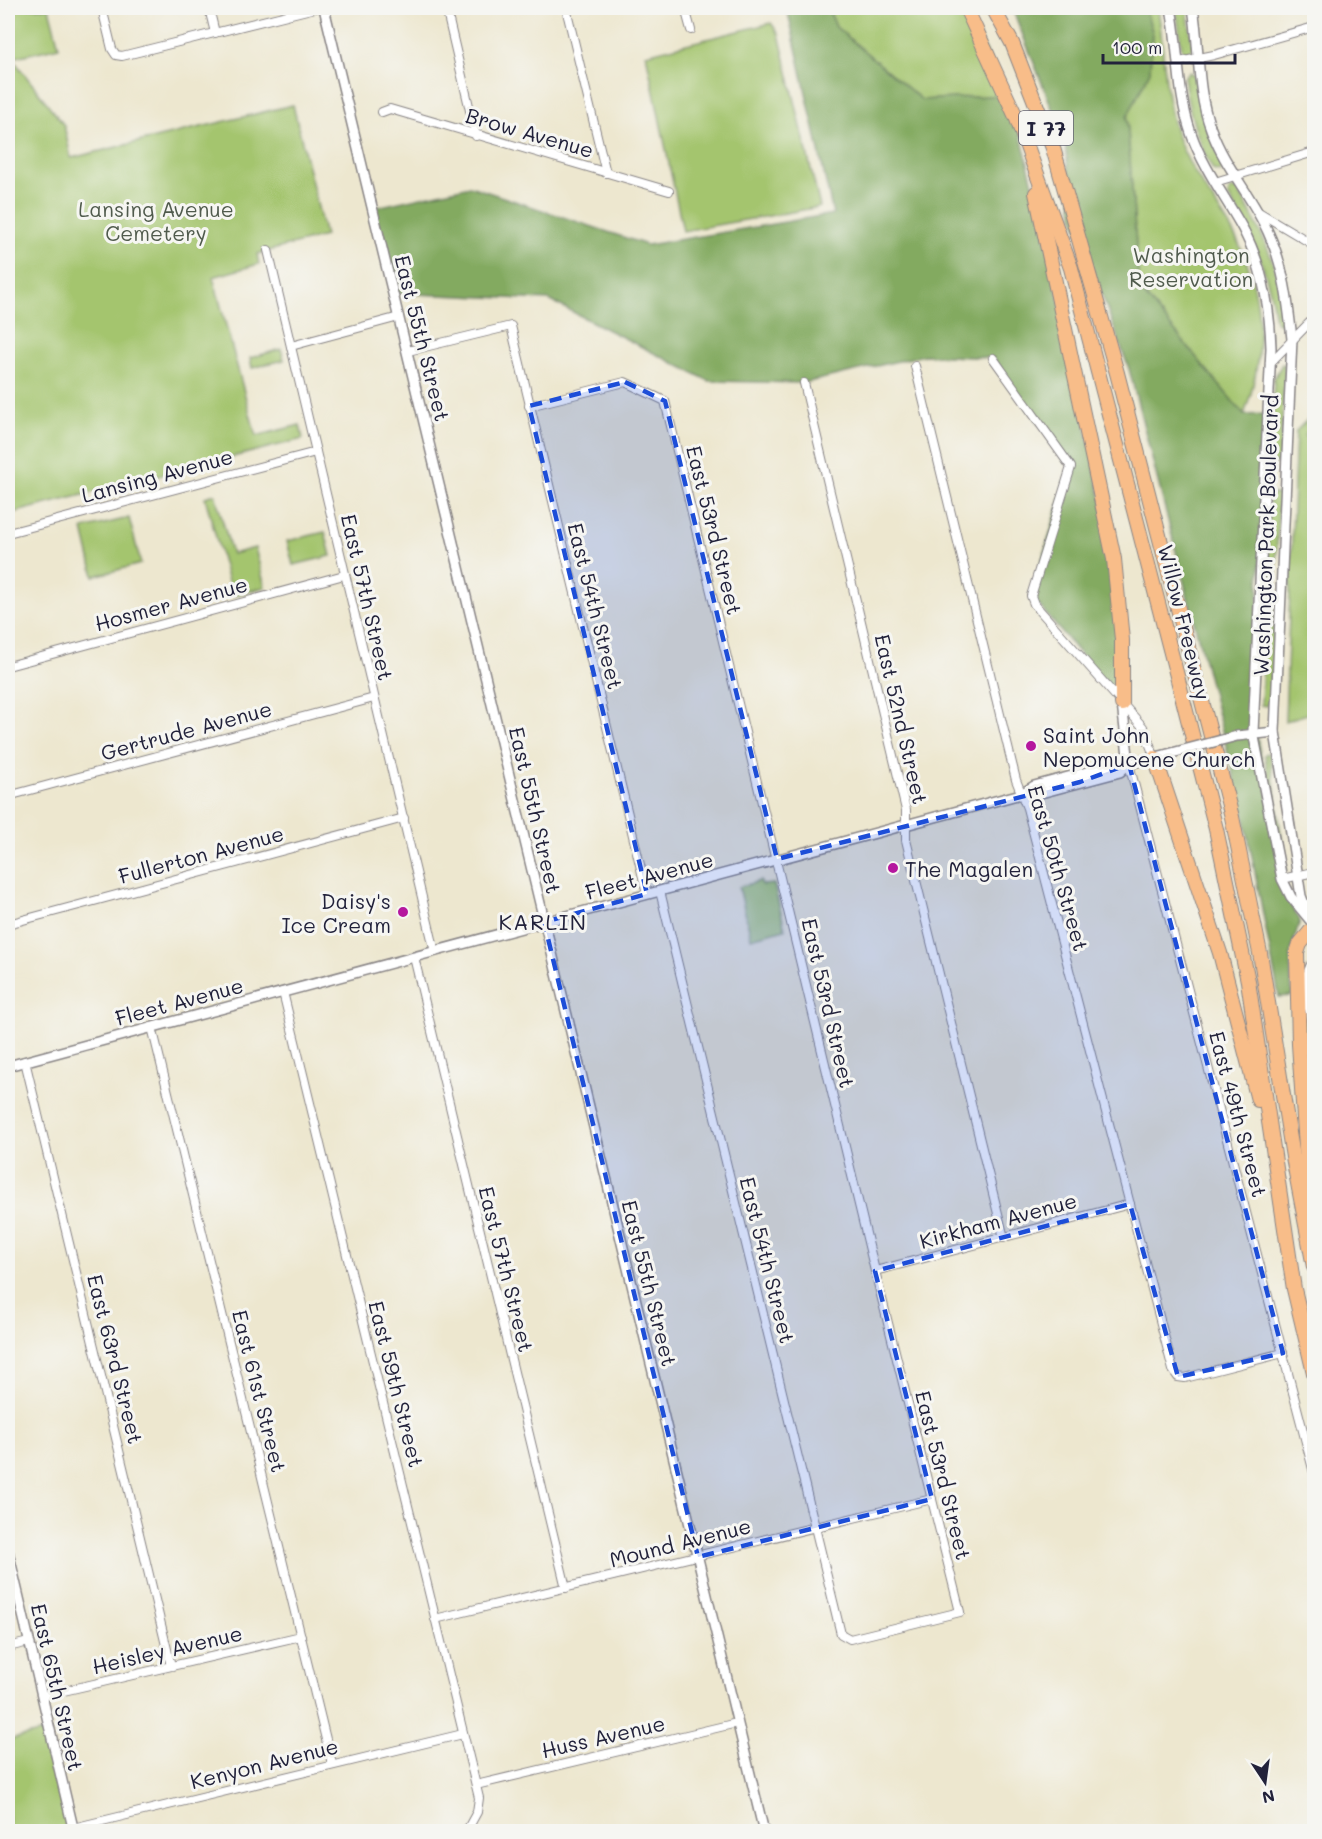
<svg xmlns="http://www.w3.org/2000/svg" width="1322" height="1839" viewBox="0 0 1322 1839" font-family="Mali,sans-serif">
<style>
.green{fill:#a4c56e;stroke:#637454;stroke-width:1.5}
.forest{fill:#83aa61;stroke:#52664e;stroke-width:1.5}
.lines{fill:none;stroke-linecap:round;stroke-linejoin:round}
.minor-casing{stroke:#888485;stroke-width:10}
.tertiary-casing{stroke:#888485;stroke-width:12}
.motorway-casing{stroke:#888485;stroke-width:16}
.minor{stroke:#fff;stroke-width:8}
.tertiary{stroke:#fff;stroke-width:9}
.motorway{stroke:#f8bd89;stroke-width:14}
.tertiary-bridge-casing{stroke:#888485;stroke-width:12;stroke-linecap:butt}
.tertiary-bridge{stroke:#fff;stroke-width:9}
.marked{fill:#1d4ed8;fill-opacity:0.2;stroke:#1d4ed8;stroke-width:4.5;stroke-dasharray:12 8;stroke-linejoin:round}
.poi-dot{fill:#b5179e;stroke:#f6f6f2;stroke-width:2}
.labels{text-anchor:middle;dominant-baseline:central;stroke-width:6;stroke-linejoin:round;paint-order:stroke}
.shield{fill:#f6f6f2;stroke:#626272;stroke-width:1.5}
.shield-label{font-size:20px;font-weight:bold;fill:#22223b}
.street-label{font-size:21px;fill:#22223b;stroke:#f6f6f2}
.park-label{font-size:21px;fill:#505b4d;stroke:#f6f6f2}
.poi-label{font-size:21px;fill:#22223b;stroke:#f6f6f2;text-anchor:start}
.neighbourhood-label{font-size:22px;letter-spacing:1.5px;fill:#22223b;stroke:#f6f6f2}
</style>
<rect width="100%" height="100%" fill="#f6f6f2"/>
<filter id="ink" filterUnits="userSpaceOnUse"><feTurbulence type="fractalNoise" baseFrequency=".0167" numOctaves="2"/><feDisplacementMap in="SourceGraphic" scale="12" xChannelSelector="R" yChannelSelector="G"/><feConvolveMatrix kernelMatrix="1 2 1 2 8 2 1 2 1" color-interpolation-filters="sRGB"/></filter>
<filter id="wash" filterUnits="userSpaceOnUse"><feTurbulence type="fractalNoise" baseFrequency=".008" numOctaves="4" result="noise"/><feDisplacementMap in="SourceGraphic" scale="24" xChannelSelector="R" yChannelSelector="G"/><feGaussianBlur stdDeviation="1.35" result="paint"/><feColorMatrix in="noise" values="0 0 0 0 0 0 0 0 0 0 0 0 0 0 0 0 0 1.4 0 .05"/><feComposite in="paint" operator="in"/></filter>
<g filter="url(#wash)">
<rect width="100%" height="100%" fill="#ede7cf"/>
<g class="green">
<path d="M8 8H49L59 47 12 58 64 125 71 158 293 105 325 236 257 254 259 264 213 277 256 436 300 425 303 439 8 514Z"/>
<path d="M828 8H966L1006 95 922 100 836 27Z"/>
<path d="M1145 8H1158C1165 52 1163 100 1180 143 1193 175 1214 200 1231 229 1265 287 1267 354 1244 415L1139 288 1127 117 1150 71 1152 31Z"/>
<path d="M1176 8H1187L1193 48 1188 53 1182 50Z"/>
<path d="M771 23 779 34 820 207 683 231 646 54Z"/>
<path d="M1189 72 1194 75 1202 115 1223 166 1220 172 1213 170C1197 141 1188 110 1184 77Z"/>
<path d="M1230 189H1237C1262 231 1281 270 1285 320L1281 324 1275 321C1270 273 1252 236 1228 195Z"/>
<path d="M281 349 284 360 252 368 250 358Z"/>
<path d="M1282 364 1285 365 1280 461 1273 464 1270 459 1274 379Z"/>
<path d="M1314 413V426L1305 436 1314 442V712L1285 721 1296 431Z"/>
<path d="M215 494 232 554 255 548 265 587 232 596 205 497Z"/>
<path d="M1270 494H1279L1271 697 1267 706 1261 705Z"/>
<path d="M129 518 141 564 94 576 83 529Z"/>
<path d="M325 532 331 556 293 565 287 541Z"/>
<path d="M1267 753 1270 755 1286 870 1282 869 1265 755Z"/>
<path d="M760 881 762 885 774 884 785 929 751 938 739 887Z"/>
<path d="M1309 1011 1314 1033V1267L1298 1012Z"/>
<path d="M44 1732 69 1831H8V1740Z"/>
</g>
<g class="forest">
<path d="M787 8H828L836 27 922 100 1006 95 1017 119 1042 220 1114 559 1122 704 1031 596 1070 467 993 358 924 355 804 383 709 381 549 300 393 293 372 208 470 186 647 245 833 214Z"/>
<path d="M1012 8H1145L1152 31 1150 71 1127 117 1139 288 1244 415 1267 414 1253 717 1287 892 1286 898 1300 920 1290 955 1292 996 1279 997 1244 816 1129 369 1073 216 1065 141Z"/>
</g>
</g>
<g filter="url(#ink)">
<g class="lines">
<g class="minor-casing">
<g id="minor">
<path d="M102 8 112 49 116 55 122 56 315 8"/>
<path d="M209 8 215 33"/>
<path d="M446 8 476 136"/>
<path d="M566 8 606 173"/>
<path d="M685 8 691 30"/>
<path d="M1179 62 1214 55 1314 27"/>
<path d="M382 112 390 109 669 191"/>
<path d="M1215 182 1314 152"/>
<path d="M1257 211 1314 245"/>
<path d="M268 250 435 952"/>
<path d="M291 346 399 317"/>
<path d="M408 351 511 326 647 894"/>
<path d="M993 358 1071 467 1031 596 1034 604 1143 727 1155 758"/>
<path d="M1270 363 1314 318"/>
<path d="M915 366 1016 780 1027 808 1173 1370 1178 1377 1185 1378 1283 1353"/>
<path d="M804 383 906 810V840L1004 1238"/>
<path d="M529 406 625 382 665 401 875 1271 960 1612 850 1639 841 1634 660 891"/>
<path d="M8 533 316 452"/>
<path d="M8 666 344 575"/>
<path d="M1129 764 1314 1473"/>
<path d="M8 796 374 698"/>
<path d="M1282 879 1314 872"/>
<path d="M8 924 404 818"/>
<path d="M414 957 566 1588"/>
<path d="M1314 961C1300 973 1310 1016 1314 1033"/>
<path d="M283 992 479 1798 477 1812 466 1832"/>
<path d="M152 1027 332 1764"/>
<path d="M25 1061 171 1666"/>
<path d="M875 1271 1130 1204"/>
<path d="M435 1619 932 1499"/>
<path d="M8 1647 29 1642"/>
<path d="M42 1696 301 1636"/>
<path d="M476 1785 737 1723"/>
<path d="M73 1828 463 1734"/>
</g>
</g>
<g class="tertiary-casing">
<g id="tertiary">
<path d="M324 8 764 1832"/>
<path d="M1171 8C1179 49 1177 93 1191 133 1203 168 1226 198 1243 229 1263 267 1270 306 1271 348L1253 732 1282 879 1291 897 1314 925"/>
<path d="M1193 8C1200 48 1196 90 1211 129 1224 166 1252 196 1268 232 1284 266 1288 302 1292 339L1275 732 1301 896 1308 914"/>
<path d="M1122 704 1129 764"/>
<path d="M1237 736 1275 732"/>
<path d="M1023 794H1037L1120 772 1129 764"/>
<path d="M8 1066 1021 794 1034 786 1117 764H1129L1168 754"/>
<path d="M8 1551 74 1832"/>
</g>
</g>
<g class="motorway-casing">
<g id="motorway">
<path d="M966 8 1017 119 1071 268 1177 676 1216 829 1248 981 1294 1289 1314 1373"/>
<path d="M993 8 1012 43 1053 148 1117 373 1232 817 1260 953 1293 1157 1314 1267"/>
<path d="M1036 193 1114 559 1122 640V704"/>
<path d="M1155 758 1220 953 1258 1100"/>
<path d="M1310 1207 1299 1044 1297 953 1300 944 1314 927"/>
</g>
</g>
<use href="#minor" class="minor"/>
<use href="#tertiary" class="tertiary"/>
<use href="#motorway" class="motorway"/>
<g class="tertiary-bridge-casing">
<path id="tertiary-bridge" d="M1168 754 1237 736"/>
</g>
<use href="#tertiary-bridge" class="tertiary-bridge"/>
</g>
</g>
<path class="marked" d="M625 382 665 401 777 859 1080 782 1129 764 1283 1353 1178 1377 1130 1204 875 1271 932 1499 698 1557 544 922 647 894 529 406Z"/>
<g class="poi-dot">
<circle cx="1031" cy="746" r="6"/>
<circle cx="893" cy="868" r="6"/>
<circle cx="403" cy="912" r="6"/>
</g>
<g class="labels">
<rect class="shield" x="1019" y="111" width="54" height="34" rx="4.5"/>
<g class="shield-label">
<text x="1046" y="128">I 77</text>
</g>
<g class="street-label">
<text transform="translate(530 132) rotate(16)">Brow Avenue</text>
<text transform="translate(423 338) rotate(76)">East 55th Street</text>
<text transform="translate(157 475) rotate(-15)">Lansing Avenue</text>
<text transform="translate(715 530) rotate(76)">East 53rd Street</text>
<text transform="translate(1265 535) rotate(-88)">Washington Park Boulevard</text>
<text transform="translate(368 597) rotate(77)">East 57th Street</text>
<text transform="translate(171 603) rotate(-15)">Hosmer Avenue</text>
<text transform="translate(596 606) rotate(76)">East 54th Street</text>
<text transform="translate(1185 622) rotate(76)">Willow Freeway</text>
<text transform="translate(902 719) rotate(77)">East 52nd Street</text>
<text transform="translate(186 730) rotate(-15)">Gertrude Avenue</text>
<text transform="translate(536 810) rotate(77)">East 55th Street</text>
<text transform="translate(201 854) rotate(-15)">Fullerton Avenue</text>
<text transform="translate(1059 868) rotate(74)">East 50th Street</text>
<text transform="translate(649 875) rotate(-15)">Fleet Avenue</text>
<text transform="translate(179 1001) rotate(-15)">Fleet Avenue</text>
<text transform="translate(829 1003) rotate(77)">East 53rd Street</text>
<text transform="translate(1239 1114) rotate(75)">East 49th Street</text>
<text transform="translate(998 1220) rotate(-15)">Kirkham Avenue</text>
<text transform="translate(768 1260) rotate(76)">East 54th Street</text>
<text transform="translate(507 1269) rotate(76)">East 57th Street</text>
<text transform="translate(650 1283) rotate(76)">East 55th Street</text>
<text transform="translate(116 1359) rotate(76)">East 63rd Street</text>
<text transform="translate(397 1384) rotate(76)">East 59th Street</text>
<text transform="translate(260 1391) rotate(76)">East 61st Street</text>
<text transform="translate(944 1475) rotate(76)">East 53rd Street</text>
<text transform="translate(680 1542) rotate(-14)">Mound Avenue</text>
<text transform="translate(167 1649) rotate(-13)">Heisley Avenue</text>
<text transform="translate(58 1687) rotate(77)">East 65th Street</text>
<text transform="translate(603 1736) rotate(-13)">Huss Avenue</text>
<text transform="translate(264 1763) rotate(-14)">Kenyon Avenue</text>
</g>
<g class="park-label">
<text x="156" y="208">Lansing Avenue<tspan x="156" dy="24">Cemetery</tspan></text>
<text x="1191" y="254">Washington<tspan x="1191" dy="24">Reservation</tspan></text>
</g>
<g class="poi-label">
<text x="1043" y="734">Saint John<tspan x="1043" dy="24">Nepomucene Church</tspan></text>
<text x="905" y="868">The Magalen</text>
<text x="391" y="900" text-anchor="end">Daisy's<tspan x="391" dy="24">Ice Cream</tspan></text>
</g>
<g class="neighbourhood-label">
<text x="543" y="921">KARLIN</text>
</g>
</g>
<rect width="1322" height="1839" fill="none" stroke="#f6f6f2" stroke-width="30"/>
<g transform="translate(1265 1782) rotate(167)" stroke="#f6f6f2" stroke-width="4.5" paint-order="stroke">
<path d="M0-4.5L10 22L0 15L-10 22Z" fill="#22223b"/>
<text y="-9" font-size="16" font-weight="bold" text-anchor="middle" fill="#22223b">N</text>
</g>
<path d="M1103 54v9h132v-9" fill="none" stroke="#22223b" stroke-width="3"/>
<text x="1112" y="54" font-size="18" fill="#22223b" stroke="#f6f6f2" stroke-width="4.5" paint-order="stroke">100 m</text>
</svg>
